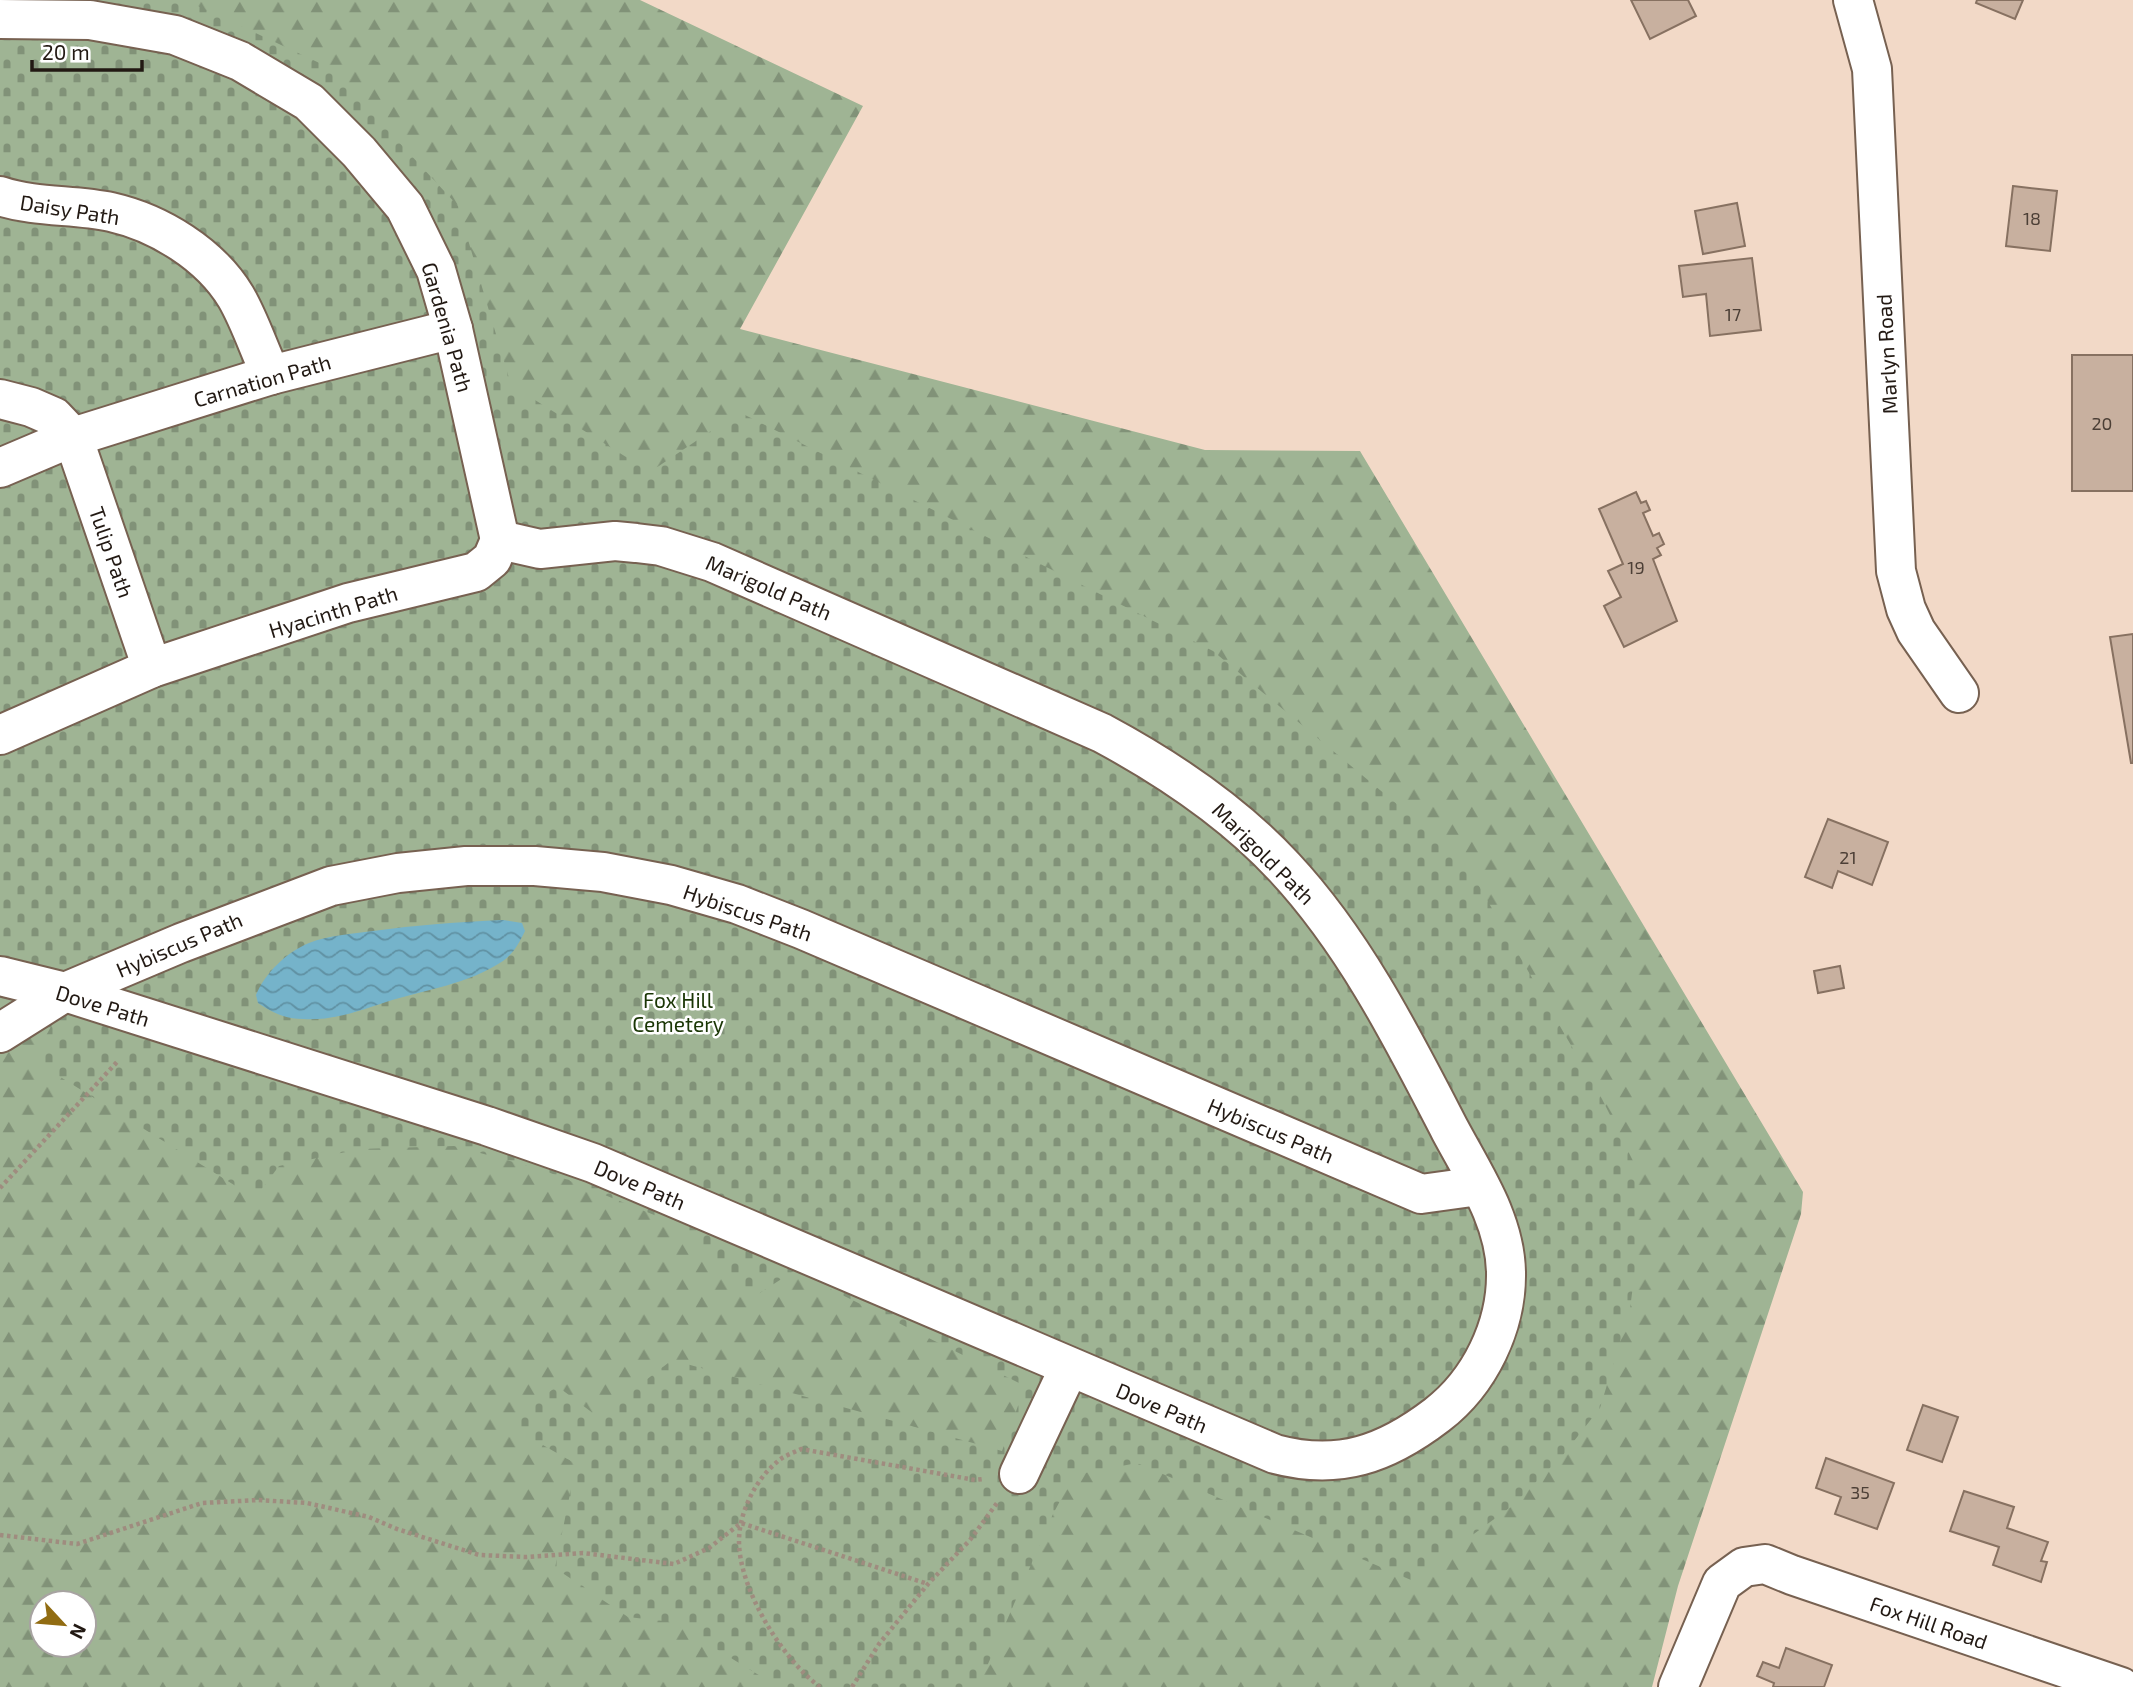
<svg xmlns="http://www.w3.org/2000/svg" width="2133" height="1687" viewBox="0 0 2133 1687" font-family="'Exo 2',sans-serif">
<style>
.forest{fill:url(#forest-firs);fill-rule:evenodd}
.cemetery{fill:url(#cemetery-stones)}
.water{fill:url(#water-waves)}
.building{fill:#c8b09f;stroke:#877161;stroke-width:2}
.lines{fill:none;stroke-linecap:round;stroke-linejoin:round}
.minor-casing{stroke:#776151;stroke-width:42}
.path{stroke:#9f8c7f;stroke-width:4.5;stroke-dasharray:3.5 3.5;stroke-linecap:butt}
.minor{stroke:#fff;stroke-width:38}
.labels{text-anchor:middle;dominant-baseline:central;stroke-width:5;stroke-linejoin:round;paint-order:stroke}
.number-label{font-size:18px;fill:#4c3f36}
.street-label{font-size:21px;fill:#221913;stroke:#fff}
.park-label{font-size:21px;fill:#1a3605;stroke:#fff}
</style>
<defs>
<pattern id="forest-firs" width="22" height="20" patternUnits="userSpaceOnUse" patternTransform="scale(1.75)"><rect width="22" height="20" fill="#9fb494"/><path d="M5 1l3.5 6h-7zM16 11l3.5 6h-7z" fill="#819278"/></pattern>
<pattern id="cemetery-stones" width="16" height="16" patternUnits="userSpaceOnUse" patternTransform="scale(1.75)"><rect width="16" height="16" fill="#9fb494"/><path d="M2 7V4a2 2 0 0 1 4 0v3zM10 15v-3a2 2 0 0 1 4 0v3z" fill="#819278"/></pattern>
<pattern id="water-waves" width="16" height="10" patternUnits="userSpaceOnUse" patternTransform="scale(1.75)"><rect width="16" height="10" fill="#75b3ca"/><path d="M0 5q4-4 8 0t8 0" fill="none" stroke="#6091a3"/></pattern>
</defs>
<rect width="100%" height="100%" fill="#f2d9c7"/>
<path class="forest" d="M0 0H640L863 106 740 329 1205 450 1360 451 1803 1192 1801 1214 1678 1586 1652 1687H0ZM42 1603H84V1645H42Z"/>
<path class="cemetery" d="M0 0H185L330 68 458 206 511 385 650 472 739 412 1213 651 1464 860 1602 1099 1638 1171 1636 1262 1630 1309 1600 1408 1563 1455 1512 1506 1411 1580 1137 1463 1074 1475 1053 1514 978 1687H769L762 1677 672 1622 628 1617 555 1568 576 1464 508 1425 557 1386 598 1417 672 1360 1002 1451 1025 1386 794 1271 755 1296 674 1223 543 1170 454 1146 360 1149 279 1166 255 1198 33 1060 55 1019 0 1007Z"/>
<path class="water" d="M503 920 522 923 525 931C519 943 514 953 503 961 469 984 424 990 386 1002 359 1011 332 1021 303 1019 285 1019 273 1013 258 1003L256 995C265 973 287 952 309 943 329 935 352 934 373 931 416 925 459 922 503 920Z"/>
<g class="building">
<path d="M1631 0H1688L1696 16 1650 39Z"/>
<path d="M1977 0H2023L2015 19 1976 3Z"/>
<path d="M2013 186 2057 191 2050 251 2006 246Z"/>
<path d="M1737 203 1745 246 1703 254 1695 211Z"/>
<path d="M1752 258 1761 330 1710 336 1706 294 1683 297 1679 266Z"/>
<rect x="2072" y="355" width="61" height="136"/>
<path d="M1636 492 1641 503 1646 501 1650 510 1643 513 1653 536 1659 533 1664 544 1657 548 1661 555 1653 559 1677 621 1624 647 1604 606 1621 597 1608 571 1623 564 1599 509Z"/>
<path d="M2133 634V763H2131L2110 637Z"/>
<path d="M1828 819 1888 842 1872 885 1838 871 1832 888 1805 877Z"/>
<path d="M1840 966 1844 988 1818 993 1814 971Z"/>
<path d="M1923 1405 1958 1417 1942 1462 1907 1450Z"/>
<path d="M1826 1458 1894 1483 1877 1529 1835 1514 1841 1497 1816 1488Z"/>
<path d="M1964 1491 2014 1507 2007 1528 2048 1542 2041 1561 2047 1562 2041 1582 1993 1565 1999 1547 1950 1531Z"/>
<path d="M1786 1648 1832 1665 1824 1687H1773L1774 1683 1757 1676 1763 1662 1779 1668Z"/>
</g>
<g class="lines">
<g class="minor-casing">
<g id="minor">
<path d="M1853 0 1872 69 1896 571 1906 609 1916 631 1959 693"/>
<path d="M0 19 90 20 175 35 240 61 309 102 359 152 405 207 436 270 453 329 500 540"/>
<path d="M0 196C36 208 74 204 111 212 159 223 210 254 236 297 250 321 259 350 271 375"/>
<path d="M0 399 31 407 54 417 73 437 152 668"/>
<path d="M0 468 73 437 271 375 453 329"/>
<path d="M0 735 152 668 348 603 476 572 492 559 500 540"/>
<path d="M0 976 65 992 487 1126 593 1163 1275 1454C1339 1471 1386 1454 1437 1415 1480 1382 1507 1326 1506 1272 1505 1220 1474 1175 1450 1130 1403 1039 1355 943 1284 867 1232 811 1169 769 1102 733L712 562 661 546 636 543 615 541 540 549 500 540"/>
<path d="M0 1033 65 992 181 943 331 886 398 873 466 866H535L603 872 671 885 737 904 801 929 1421 1194 1479 1186"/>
<path d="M1019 1474 1069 1368"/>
<path d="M1678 1687 1722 1583 1744 1567 1765 1564 1792 1575 2121 1687"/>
</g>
</g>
<g class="path">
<path d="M0 1188 117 1062"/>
<path d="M0 1535 77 1544 202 1503 258 1500 307 1503 369 1517 397 1529 479 1555 526 1557 583 1553 674 1564 709 1548 741 1523 928 1584"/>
<path d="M820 1687C782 1659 739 1589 739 1541 739 1513 755 1480 777 1462 783 1456 793 1453 801 1449L975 1480 983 1479"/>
<path d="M852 1687 879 1644 928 1584 970 1540 997 1503"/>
</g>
<use href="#minor" class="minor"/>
</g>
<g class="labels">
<g class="number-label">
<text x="2032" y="218">18</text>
<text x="1733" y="314">17</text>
<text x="2102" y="423">20</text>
<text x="1636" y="567">19</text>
<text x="1848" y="857">21</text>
<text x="1860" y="1492">35</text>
</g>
<g class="street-label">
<text transform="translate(70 209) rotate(9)">Daisy Path</text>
<text transform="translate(448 327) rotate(74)">Gardenia Path</text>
<text transform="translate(1886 354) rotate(-93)">Marlyn Road</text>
<text transform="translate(262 380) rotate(-16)">Carnation Path</text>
<text transform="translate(112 552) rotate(71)">Tulip Path</text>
<text transform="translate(769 587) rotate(23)">Marigold Path</text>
<text transform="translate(333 611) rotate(-17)">Hyacinth Path</text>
<text transform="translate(1264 853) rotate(45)">Marigold Path</text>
<text transform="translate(748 912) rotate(19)">Hybiscus Path</text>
<text transform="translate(179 944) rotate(-23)">Hybiscus Path</text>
<text transform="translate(103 1005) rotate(17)">Dove Path</text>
<text transform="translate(1271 1130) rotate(23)">Hybiscus Path</text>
<text transform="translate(640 1184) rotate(23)">Dove Path</text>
<text transform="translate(1162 1407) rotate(23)">Dove Path</text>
<text transform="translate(1929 1622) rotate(19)">Fox Hill Road</text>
</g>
<g class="park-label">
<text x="678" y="999">Fox Hill<tspan x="678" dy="24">Cemetery</tspan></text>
</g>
</g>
<g transform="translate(63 1624) rotate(116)"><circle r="33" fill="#ffffff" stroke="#a7a3a1" stroke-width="2"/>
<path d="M0-5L12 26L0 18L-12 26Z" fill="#916c12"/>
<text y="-10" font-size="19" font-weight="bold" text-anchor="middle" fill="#221913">N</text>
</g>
<path d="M32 60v10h110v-10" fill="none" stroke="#221913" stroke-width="3.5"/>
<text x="42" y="60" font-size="21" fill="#221913" stroke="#ffffff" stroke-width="5" paint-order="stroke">20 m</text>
</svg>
